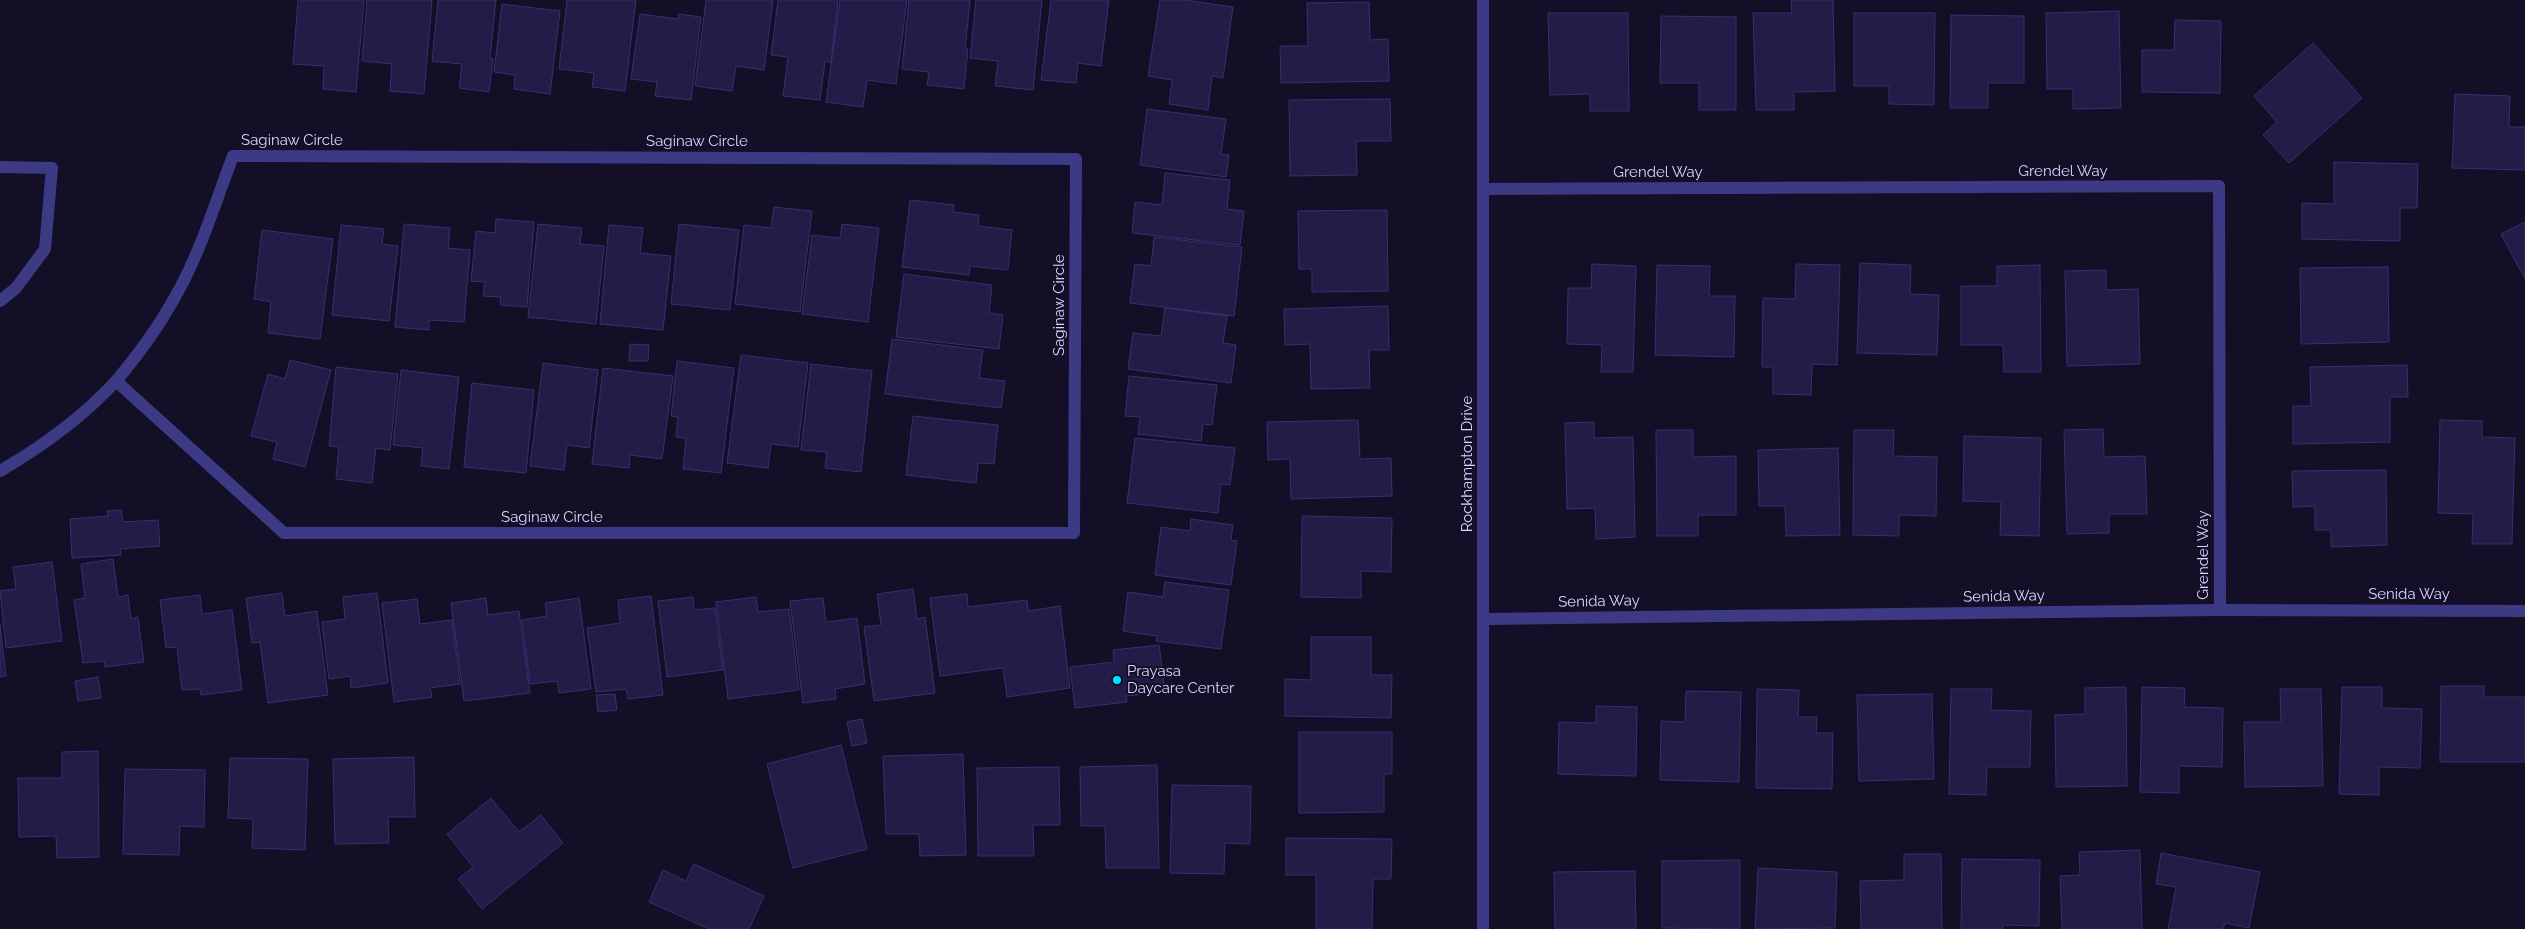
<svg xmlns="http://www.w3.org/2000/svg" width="2525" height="929" viewBox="0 0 2525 929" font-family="Raleway,sans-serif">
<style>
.building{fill:#241b47;stroke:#3b2d73}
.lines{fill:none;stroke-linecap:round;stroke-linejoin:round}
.service{stroke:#3d3a85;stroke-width:12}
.minor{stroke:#3d3a85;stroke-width:12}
.poi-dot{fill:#00e5ff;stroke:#130f26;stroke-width:2}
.labels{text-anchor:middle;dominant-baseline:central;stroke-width:4;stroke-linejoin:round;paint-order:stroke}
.street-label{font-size:15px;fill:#d9d4ff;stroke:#130f26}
.poi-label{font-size:15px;fill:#d9d4ff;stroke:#130f26;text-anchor:start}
</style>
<rect width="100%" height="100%" fill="#130f26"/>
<g class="building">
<path d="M298 0H364L356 92 323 89 324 66 293 64Z"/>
<path d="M367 0H432L424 94 390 91 392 64 362 61Z"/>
<path d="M438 0H496L490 58H493L489 92 459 88 462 64 432 61Z"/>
<path d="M567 0H636L625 91 592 87 594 73 559 69Z"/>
<path d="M706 0H773L764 70 736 66 732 91 695 86Z"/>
<path d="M778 0H838L831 63 825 61 820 100 783 96 788 57 771 55Z"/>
<path d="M840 0H907L896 84 867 80 863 107 826 102Z"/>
<path d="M909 0H970L965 49H968L964 89 927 85 929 72 902 69Z"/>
<path d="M976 0H1042L1033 90 995 86 998 61 970 58Z"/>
<path d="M1051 0H1109L1101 66 1078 63 1076 83 1041 80Z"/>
<path d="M1160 0H1185L1233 7 1223 78 1212 76 1208 110 1169 104 1172 80 1148 76Z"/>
<path d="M1791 0H1833L1835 91 1794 92V110H1756L1753 13H1792Z"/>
<path d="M1369 2 1370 40 1388 39 1389 81 1281 83 1280 46H1308L1307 3Z"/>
<path d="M502 4 560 11 550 94 514 89 515 75 494 72Z"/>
<path d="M2119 11 2121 108 2073 109V89H2047L2046 13Z"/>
<path d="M1548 13H1628L1629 111H1590V94L1550 95Z"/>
<path d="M1854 13H1935L1934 105 1889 104V86H1854Z"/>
<path d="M640 14 678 19 679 14 701 17 691 100 655 96 657 82 631 79Z"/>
<path d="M1951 15 2024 16V83H1988V108H1950Z"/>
<path d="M1661 16 1736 17V110H1699V83H1660Z"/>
<path d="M2175 20 2221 21 2220 93 2142 92V50H2174Z"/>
<path d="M2313 43 2362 98 2289 163 2263 135 2277 122 2254 96Z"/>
<path d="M2455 94 2510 96 2509 127H2525V170L2452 168Z"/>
<path d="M1390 99 1391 141H1356L1357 175 1290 176 1289 100Z"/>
<path d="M1147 109 1226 119 1221 154 1229 155 1226 177 1140 165Z"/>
<path d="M2334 162 2418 164 2417 208H2400V241L2302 239V203L2334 204Z"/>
<path d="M1165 173 1230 180 1227 209 1244 211 1240 245 1132 233 1135 202 1162 205Z"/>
<path d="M910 200 954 205 953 212 979 215 978 226 1012 230 1008 270 970 266 969 275 902 267Z"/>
<path d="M774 207 812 211 800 312 735 304 744 225 771 228Z"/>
<path d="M1387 210 1388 291 1312 292V269H1299L1298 211Z"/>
<path d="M496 219 534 222 527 307 500 305 501 297 483 296 485 282 471 281 476 231 495 233Z"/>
<path d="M2525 222V279L2501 234Z"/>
<path d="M404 224 450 228 448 248 470 250 464 322 429 320V330L395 327Z"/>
<path d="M538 224 582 228 580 244 604 246 596 324 528 317Z"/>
<path d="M679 224 739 230 730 310 671 304Z"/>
<path d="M842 224 879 228 868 322 802 314 812 235 840 238Z"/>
<path d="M341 225 384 229 382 244 398 246 389 321 332 315Z"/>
<path d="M609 225 643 228 640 253 671 256 663 330 600 324Z"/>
<path d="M262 230 333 239 320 339 268 333 271 302 254 299Z"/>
<path d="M1154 237 1242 247 1234 316 1130 303 1135 264 1151 266Z"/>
<path d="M1860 263 1911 265 1910 294 1939 295 1937 355 1857 353Z"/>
<path d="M1592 264 1636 266 1633 372H1601L1602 345 1567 344 1568 288H1591Z"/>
<path d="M1796 264 1840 265 1837 365 1812 364 1811 395 1773 394V367H1762L1763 298 1795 299Z"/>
<path d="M1657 265 1710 266 1709 296H1735L1734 357 1655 355Z"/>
<path d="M2040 265 2041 372H2004L2003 345H1961V286H1997V266Z"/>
<path d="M2388 267 2389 342 2301 344 2300 268Z"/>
<path d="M2106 270V290L2138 289 2140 364 2067 366 2065 271Z"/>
<path d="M904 274 992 285 989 313 1003 315 999 349 896 337Z"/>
<path d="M1388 306 1389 350H1369L1370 388 1311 389 1310 344 1285 345 1284 309Z"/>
<path d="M1165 308 1227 316 1223 343 1236 345 1231 383 1128 369 1133 333 1161 336Z"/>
<path d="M892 339 983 350 979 378 1005 381 1001 408 885 394Z"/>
<path d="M630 344 649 345 648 361H629Z"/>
<path d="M741 355 808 363 798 447 771 444 768 468 727 463Z"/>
<path d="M290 360 331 370 305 467 273 459 277 442 251 436 268 374 285 379Z"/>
<path d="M677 361 734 368 721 473 683 469 686 438 676 437 678 417 671 416Z"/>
<path d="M543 363 598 370 589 448 567 445 564 470 530 466Z"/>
<path d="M811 364 872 371 861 472 825 468 827 452 801 450Z"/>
<path d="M2407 365 2408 397H2390V442L2293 444V406H2311L2310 367Z"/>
<path d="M336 367 398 374 390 450 376 448 372 483 336 479 339 447 329 446Z"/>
<path d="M603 368 673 376 662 459 630 455 629 468 592 464Z"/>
<path d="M401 370 459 377 449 469 421 466 423 448 393 445Z"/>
<path d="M1129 376 1217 385 1212 425 1203 424 1201 441 1138 434 1140 417 1125 416Z"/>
<path d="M472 383 534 390 526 473 464 467Z"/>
<path d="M913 416 998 425 994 464 978 463 976 483 906 475Z"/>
<path d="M1358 420 1360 459 1391 458 1392 496 1291 499 1290 459 1268 460 1267 422Z"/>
<path d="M2440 420 2482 421V437L2515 438 2512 544H2472L2473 514 2438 513Z"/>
<path d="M1594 422V438L1633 437 1635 537 1596 539 1595 508 1567 509 1565 423Z"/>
<path d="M2103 429 2104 457 2145 456 2147 514H2109V533L2067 534 2064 430Z"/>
<path d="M1656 430H1693V457L1736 456V515H1698V536H1657Z"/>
<path d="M1854 430H1894L1893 456 1937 457 1936 516 1899 515V536L1853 535Z"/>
<path d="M1964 436 2041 438 2039 536 2000 535 2001 502 1963 501Z"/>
<path d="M1135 438 1235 448 1230 485 1221 484 1218 513 1127 503Z"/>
<path d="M1838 448 1840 535 1786 536 1785 506H1759L1758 450Z"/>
<path d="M2386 470 2387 545 2331 547V530H2315V506L2293 507 2292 471Z"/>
<path d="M121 510 123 522 158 520 160 546 120 549 121 555 72 558 70 519 108 516 107 511Z"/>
<path d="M1302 516 1392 518 1391 572 1361 571V598L1301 597Z"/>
<path d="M1191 519 1233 525 1231 540 1237 541 1231 585 1155 575 1161 527 1190 531Z"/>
<path d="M113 559 118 597 128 595 131 619 138 617 144 662 105 667 104 661 83 663 74 600 85 598 81 564Z"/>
<path d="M52 562 62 641 6 648 0 591 16 589 13 567Z"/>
<path d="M1165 582 1229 590 1221 649 1156 641 1157 636 1123 631 1128 592 1163 597Z"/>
<path d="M913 589 917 619 925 617 935 693 874 701 864 627 881 625 877 594Z"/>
<path d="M282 593 285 616 317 611 328 695 268 703 260 642 252 643 246 598Z"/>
<path d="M377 593 388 683 351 688 350 676 329 679 322 622 345 619 343 597Z"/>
<path d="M967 594 968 607 1027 600 1028 611 1060 606 1070 688 1007 697 1003 668 940 676 930 598Z"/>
<path d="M200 595 202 614 232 610 242 690 201 695 200 689 182 690 177 647 166 648 160 600Z"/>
<path d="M651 596 663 695 628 699 626 689 596 692 587 628 620 623 618 600Z"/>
<path d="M693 597 694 610 715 608 723 670 667 677 658 601Z"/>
<path d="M756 597 758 612 789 609 799 690 728 699 716 602Z"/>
<path d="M486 598 488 615 519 611 530 693 464 701 451 603Z"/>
<path d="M579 598 591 689 559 693 557 681 530 684 522 620 547 616 545 603Z"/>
<path d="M823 598 826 622 857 618 865 684 835 689 836 699 803 703 790 601Z"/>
<path d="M417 599 420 624 452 620 460 684 430 688 432 697 394 702 382 603Z"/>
<path d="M0 624 6 676 0 677Z"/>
<path d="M1311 637H1371V675H1392L1391 718 1285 716V679L1311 680Z"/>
<path d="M1159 645 1165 692 1126 696 1127 702 1075 708 1070 667 1114 662 1113 650Z"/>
<path d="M98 677 101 698 78 701 75 681Z"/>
<path d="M2441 686H2484V697H2525V762H2440Z"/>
<path d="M2126 687 2127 786 2056 787 2055 715 2085 714V688Z"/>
<path d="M2142 687 2185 688 2184 707 2223 708 2222 767 2179 766V793L2140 792Z"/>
<path d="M2342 687H2382V708L2422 709 2420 768 2379 767V795L2339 794Z"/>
<path d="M1757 689 1799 690 1798 717H1817L1816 733H1833L1832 789 1756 788Z"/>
<path d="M1951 689H1992L1991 710 2031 711 2030 767H1987L1986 795 1949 794Z"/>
<path d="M2280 689H2321L2323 786 2245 787 2244 722H2281Z"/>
<path d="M1686 691 1741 692 1739 782 1660 780 1661 721 1685 722Z"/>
<path d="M615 694 617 710 598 712 596 695Z"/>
<path d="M1932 694 1934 779 1859 781 1857 695Z"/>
<path d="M1596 706 1637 707 1636 776 1558 774 1559 722 1596 723Z"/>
<path d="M862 719 867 743 852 746 847 722Z"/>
<path d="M1299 732H1392V774H1384V812L1299 813Z"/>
<path d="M841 745 867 849 793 868 767 764Z"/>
<path d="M98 751 99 857 57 858 56 836 19 837 18 778H62V752Z"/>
<path d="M963 754 966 855 920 856 919 834H886L883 756Z"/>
<path d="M414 757 415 817H388L389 843 335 844 333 759Z"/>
<path d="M230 758 308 759 305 850 252 848 253 819 228 818Z"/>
<path d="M1157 765 1159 868H1106L1105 826H1081L1080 767Z"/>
<path d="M1059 767 1060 825H1033L1034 856H978L977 768Z"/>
<path d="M125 769 205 770 204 827 180 826 179 855 123 854Z"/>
<path d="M1172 785 1251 786 1250 844 1225 843 1224 874 1170 873Z"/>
<path d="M491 798 519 832 541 815 563 843 482 909 458 879 473 867 447 834Z"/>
<path d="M1286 838 1392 839 1391 879H1373L1372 929H1316V875H1286Z"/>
<path d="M2140 850 2142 929H2062L2060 876 2080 875 2079 852Z"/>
<path d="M2161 853 2260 872 2249 928 2225 923 2223 929H2168L2176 887 2156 884Z"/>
<path d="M1904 854H1941L1942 929H1861L1860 881 1904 880Z"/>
<path d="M1962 859 2040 860 2039 926 2003 925V929H1961Z"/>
<path d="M1740 860V929L1662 928V861Z"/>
<path d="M694 864 764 896 749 929H709L649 902 663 870 686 881Z"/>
<path d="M1758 868 1837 872 1835 928 1755 929Z"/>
<path d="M1635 871 1636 929H1555L1554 872Z"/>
</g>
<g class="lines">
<path class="service" d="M0 167 52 168 45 249 16 288 0 301"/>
<g class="minor">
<path d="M1483 0V929"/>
<path d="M233 156 1076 159 1074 533H284L116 381C138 355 158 328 175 297 200 254 215 203 233 156Z"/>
<path d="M1483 189 2219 186 2220 610"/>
<path d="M0 471C43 446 82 418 116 381"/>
<path d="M1483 619 2220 610 2525 611"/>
</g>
</g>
<circle class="poi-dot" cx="1117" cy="680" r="5"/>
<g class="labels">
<g class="street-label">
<text x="292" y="140">Saginaw Circle</text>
<text x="697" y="141">Saginaw Circle</text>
<text x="2063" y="171">Grendel Way</text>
<text x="1658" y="172">Grendel Way</text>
<text transform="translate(1059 305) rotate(-90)">Saginaw Circle</text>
<text transform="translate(1467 464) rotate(-90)">Rockhampton Drive</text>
<text x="552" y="517">Saginaw Circle</text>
<text transform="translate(2203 555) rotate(-90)">Grendel Way</text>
<text x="2409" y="594">Senida Way</text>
<text transform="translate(2004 596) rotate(-1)">Senida Way</text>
<text transform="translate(1599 601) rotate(-1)">Senida Way</text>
</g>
<g class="poi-label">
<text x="1127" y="671">Prayasa<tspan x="1127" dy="17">Daycare Center</tspan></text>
</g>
</g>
</svg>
